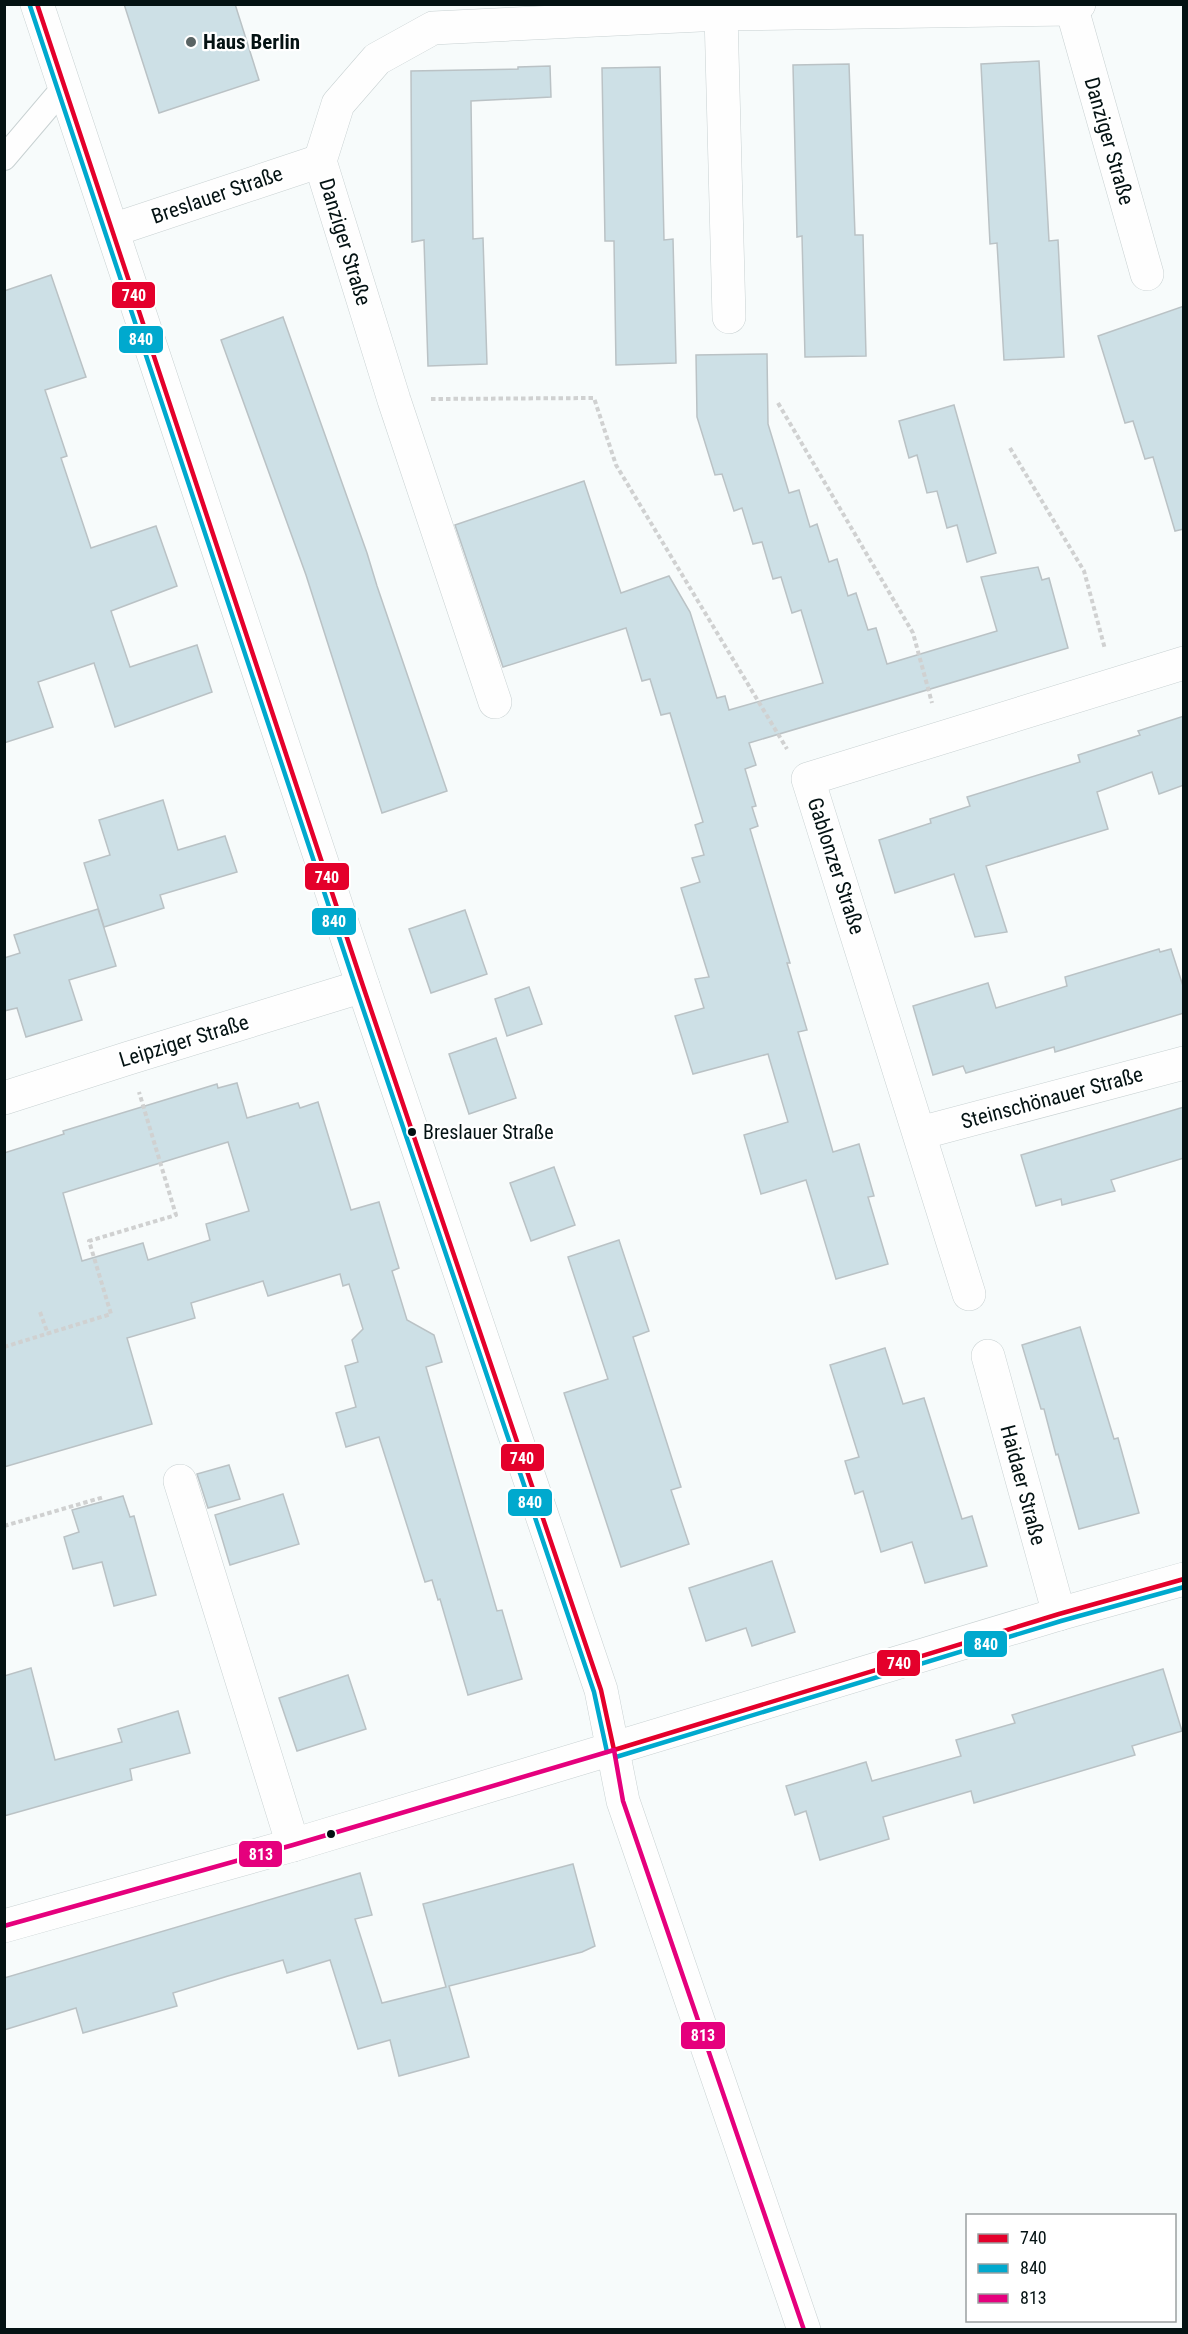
<svg xmlns="http://www.w3.org/2000/svg" width="1188" height="2334" viewBox="0 0 1188 2334" font-family="'Roboto Condensed',sans-serif">
<style>
.building{fill:#cde0e6;stroke:#bac2c5;stroke-width:1.5;fill-rule:evenodd}
.lines{fill:none;stroke-linecap:round;stroke-linejoin:round}
.lane-casing{stroke:#c8d1d2;stroke-width:26}
.street-casing{stroke:#c8d1d2;stroke-width:34}
.path{stroke:#d0d1d1;stroke-width:4;stroke-dasharray:4.5 3;stroke-linecap:butt}
.lane{stroke:#fefefe;stroke-width:24}
.street{stroke:#fefefe;stroke-width:33}
.bus-1-casing{stroke:#fff;stroke-width:9}
.bus-2-casing{stroke:#fff;stroke-width:9}
.bus-3-casing{stroke:#fff;stroke-width:9}
.bus-1{stroke:#e4002b;stroke-width:4.5}
.bus-2{stroke:#00a9ce;stroke-width:4.5}
.bus-3{stroke:#e5007d;stroke-width:4.5}
.poi-dot{fill:#596464;stroke:#fff;stroke-width:2}
.bus-dot{fill:#041213;stroke:#fff;stroke-width:2}
.labels{text-anchor:middle;dominant-baseline:central;stroke-width:4.5;stroke-linejoin:round;paint-order:stroke}
.bus-label{font-size:20px;fill:#041213;stroke:#fff;text-anchor:start}
.poi-label{font-size:21px;font-weight:bold;fill:#041213;stroke:#fff;text-anchor:start}
.street-label{font-size:21px;fill:#041213;stroke:#fff}
.line-badge{stroke:#fff;stroke-width:2}
.badge-label{font-size:16px;text-anchor:middle;font-weight:bold;fill:#fff}
</style>
<rect width="100%" height="100%" fill="#f7fbfb"/>
<g class="building">
<path d="M124 4H235L259 80 159 113Z"/>
<path d="M1039 61 1049 241 1058 240 1064 357 1004 360 997 243 990 244 981 64Z"/>
<path d="M849 64 855 235H863L866 356 805 357 802 236 797 237 793 65Z"/>
<path d="M550 66 551 97 471 101 473 239 483 238 487 364 428 366 424 240 412 242 411 71 518 69V67Z"/>
<path d="M660 67 664 240 673 239 676 363 616 365 614 241H605L602 68Z"/>
<path d="M51 275 86 377 45 390 67 456 61 458 91 548 156 526 177 586 111 611 130 667 197 645 212 692 115 727 94 663 38 682 53 727 4 743V291Z"/>
<path d="M1184 306V529L1175 531 1153 457 1145 459 1133 421 1125 423 1098 336Z"/>
<path d="M283 317 367 553 377 586 447 791 382 813 306 575 221 340Z"/>
<path d="M767 354 768 424 789 493 799 490 810 527 817 524 829 562 837 559 848 596 856 593 868 630 876 628 887 664 997 631 981 577 1038 567 1042 580 1049 578 1068 648 749 743 756 765 745 769 756 806 752 807 758 826 750 829 790 963H787L807 1030 798 1032 833 1152 859 1144 874 1196 868 1197 888 1264 836 1279 806 1180 761 1194 744 1135 788 1122 768 1054 693 1074 675 1016 704 1008 695 979 709 977 681 888 700 882 692 858 704 855 695 825 703 822 670 713 661 715 650 679 642 681 626 628 503 667 455 525 584 481 621 593 669 576 690 612 717 698 725 696 729 710 823 683 801 610 792 613 781 577 773 579 762 542 753 544 742 508 734 511 722 474 715 475 697 417 696 355Z"/>
<path d="M954 405 996 553 967 562 957 525 947 528 937 491 927 493 917 455 909 458 899 421Z"/>
<path d="M1184 716V785L1159 794 1152 772 1097 792 1108 829 986 866 1007 932 975 937 954 874 895 893 879 840 931 823 930 819 970 806 967 797 1080 762 1078 755 1140 735 1138 731Z"/>
<path d="M163 800 178 850 225 836 237 872 160 895 164 908 104 927 84 863 110 855 99 820Z"/>
<path d="M98 909 116 966 69 980 82 1020 26 1037 17 1008 4 1011V958L20 953 14 935Z"/>
<path d="M465 910 487 974 431 993 409 929Z"/>
<path d="M1159 949 1160 952 1171 949 1184 989V1013L1055 1052 1054 1047 966 1073 963 1066 933 1075 913 1006 988 983 996 1008 1067 986 1065 977Z"/>
<path d="M529 987 542 1024 507 1036 495 999Z"/>
<path d="M496 1038 516 1098 469 1114 449 1054Z"/>
<path d="M237 1083 247 1118 298 1103 300 1108 318 1102 351 1210 379 1202 399 1268 392 1271 407 1320 434 1335 442 1362 426 1367 497 1611 502 1610 522 1679 468 1695 440 1599 438 1600 432 1580 425 1582 379 1437 346 1447 336 1413 356 1407 345 1366 358 1362 352 1340 363 1329 349 1284 343 1286 340 1274 268 1296 263 1281 191 1303 195 1318 127 1338 152 1424 4 1467V1153L64 1134 63 1131 217 1084 218 1088ZM228 1142 249 1211 206 1224 210 1240 148 1260 143 1243 82 1261 63 1193Z"/>
<path d="M1184 1107V1158L1111 1180 1115 1191 1062 1205 1061 1199 1036 1206 1021 1155Z"/>
<path d="M554 1167 575 1225 531 1241 510 1183Z"/>
<path d="M619 1240 649 1331 633 1337 681 1487 671 1490 689 1544 621 1567 564 1393 608 1379 568 1257Z"/>
<path d="M1080 1327 1114 1439 1118 1438 1139 1513 1079 1529 1058 1454 1056 1455 1044 1409H1041L1022 1345Z"/>
<path d="M885 1348 903 1404 924 1398 962 1519 972 1516 987 1566 925 1583 912 1542 881 1552 863 1491 855 1494 845 1461 859 1457 830 1365Z"/>
<path d="M229 1465 240 1499 208 1508 197 1474Z"/>
<path d="M283 1494 299 1544 230 1565 215 1515Z"/>
<path d="M123 1496 130 1517 134 1516 156 1595 114 1606 102 1562 73 1569 64 1537 79 1532 72 1510Z"/>
<path d="M772 1561 795 1632 752 1646 746 1628 706 1641 689 1588Z"/>
<path d="M31 1668 55 1760 122 1742 118 1729 178 1711 190 1753 130 1769 132 1780 4 1816V1676Z"/>
<path d="M1163 1669 1182 1731 1132 1746 1135 1755 974 1803 971 1791 883 1817 889 1839 820 1860 806 1811 795 1815 786 1786 866 1762 872 1781 961 1756 956 1740 1015 1723 1012 1715Z"/>
<path d="M348 1675 366 1729 297 1751 279 1698Z"/>
<path d="M573 1864 595 1946 582 1952 449 1986 469 2057 399 2076 390 2040 358 2049 330 1960 287 1973 283 1960 228 1976 173 1993 177 2006 83 2033 76 2008 4 2030V1978L360 1873 372 1915 355 1919 382 2003 446 1987 423 1904Z"/>
</g>
<g class="lines">
<g class="lane-casing">
<path id="lane" d="M4 158 66 85"/>
</g>
<g class="street-casing">
<g id="street">
<path d="M37 4 363 986 601 1690 623 1801 804 2330"/>
<path d="M1072 9 1147 274"/>
<path d="M721 14 729 317"/>
<path d="M113 230 320 161"/>
<path d="M495 702 394 400 320 161 338 104 377 59 433 28 721 14 1072 9 1079 4"/>
<path d="M4 1098 129 1058 363 986"/>
<path d="M920 1133 1184 1063"/>
<path d="M969 1294 808 779 1184 663"/>
<path d="M988 1356 1059 1614"/>
<path d="M180 1481 293 1845"/>
<path d="M4 1926 293 1845 1059 1614 1184 1579"/>
</g>
</g>
<g class="path">
<path d="M431 399 594 398 616 465 787 749"/>
<path d="M778 403 913 633 932 703"/>
<path d="M1010 448 1084 571 1105 649"/>
<path d="M40 1312 48 1334"/>
<path d="M4 1347 111 1314 89 1241 176 1215 139 1092"/>
<path d="M4 1526 104 1497"/>
</g>
<use href="#lane" class="lane"/>
<use href="#street" class="street"/>
<g class="bus-1-casing">
<g id="bus-1">
<path d="M37 4 363 986 601 1690 614 1750"/>
<path d="M614 1750 1059 1614 1184 1579"/>
</g>
</g>
<g class="bus-2-casing">
<g id="bus-2">
<path d="M30 6 356 988 594 1692 607 1752"/>
<path d="M616 1757 1061 1621 1184 1587"/>
</g>
</g>
<g class="bus-3-casing">
<path id="bus-3" d="M4 1926 293 1845 614 1750 623 1801 804 2330"/>
</g>
<use href="#bus-1" class="bus-1"/>
<use href="#bus-2" class="bus-2"/>
<use href="#bus-3" class="bus-3"/>
</g>
<circle class="poi-dot" cx="191" cy="42" r="6"/>
<g class="bus-dot">
<circle cx="412" cy="1132" r="5"/>
<circle cx="331" cy="1834" r="5"/>
</g>
<g class="labels">
<g class="bus-label">
<text x="423" y="1132">Breslauer Straße</text>
</g>
<g class="poi-label">
<text x="203" y="42">Haus Berlin</text>
</g>
<g class="street-label">
<text transform="translate(1109 141) rotate(74)">Danziger Straße</text>
<text transform="translate(217 195) rotate(-19)">Breslauer Straße</text>
<text transform="translate(345 242) rotate(73)">Danziger Straße</text>
<text transform="translate(836 866) rotate(72)">Gablonzer Straße</text>
<text transform="translate(184 1041) rotate(-17)">Leipziger Straße</text>
<text transform="translate(1052 1098) rotate(-15)">Steinschönauer Straße</text>
<text transform="translate(1023 1485) rotate(75)">Haidaer Straße</text>
</g>
</g>
<g class="line-badge">
<rect x="111" y="281" width="45" height="28" rx="6" fill="#e4002b"/>
<rect x="118" y="325" width="46" height="29" rx="6" fill="#00a9ce"/>
<rect x="304" y="862" width="46" height="29" rx="6" fill="#e4002b"/>
<rect x="311" y="907" width="46" height="29" rx="6" fill="#00a9ce"/>
<rect x="500" y="1443" width="45" height="29" rx="6" fill="#e4002b"/>
<rect x="507" y="1488" width="46" height="29" rx="6" fill="#00a9ce"/>
<rect x="963" y="1630" width="45" height="28" rx="6" fill="#00a9ce"/>
<rect x="876" y="1649" width="45" height="28" rx="6" fill="#e4002b"/>
<rect x="238" y="1840" width="45" height="28" rx="6" fill="#e5007d"/>
<rect x="680" y="2021" width="46" height="29" rx="6" fill="#e5007d"/>
</g>
<g class="badge-label">
<text x="134" y="301">740</text>
<text x="141" y="345">840</text>
<text x="327" y="883">740</text>
<text x="334" y="927">840</text>
<text x="522" y="1464">740</text>
<text x="530" y="1508">840</text>
<text x="986" y="1650">840</text>
<text x="899" y="1669">740</text>
<text x="261" y="1860">813</text>
<text x="703" y="2041">813</text>
</g>
<rect width="1188" height="2334" fill="none" stroke="#041213" stroke-width="12"/>
<rect x="966" y="2214" width="210" height="108" fill="#ffffff" stroke="#9ba0a1" stroke-width="1.5"/>
<rect x="978" y="2234" width="30" height="9" fill="#e4002b" stroke="#9ba0a1" stroke-width="1.5"/>
<text x="1020" y="2244" font-size="18" fill="#041213">740</text>
<rect x="978" y="2264" width="30" height="9" fill="#00a9ce" stroke="#9ba0a1" stroke-width="1.5"/>
<text x="1020" y="2274" font-size="18" fill="#041213">840</text>
<rect x="978" y="2294" width="30" height="9" fill="#e5007d" stroke="#9ba0a1" stroke-width="1.5"/>
<text x="1020" y="2304" font-size="18" fill="#041213">813</text>
</svg>
